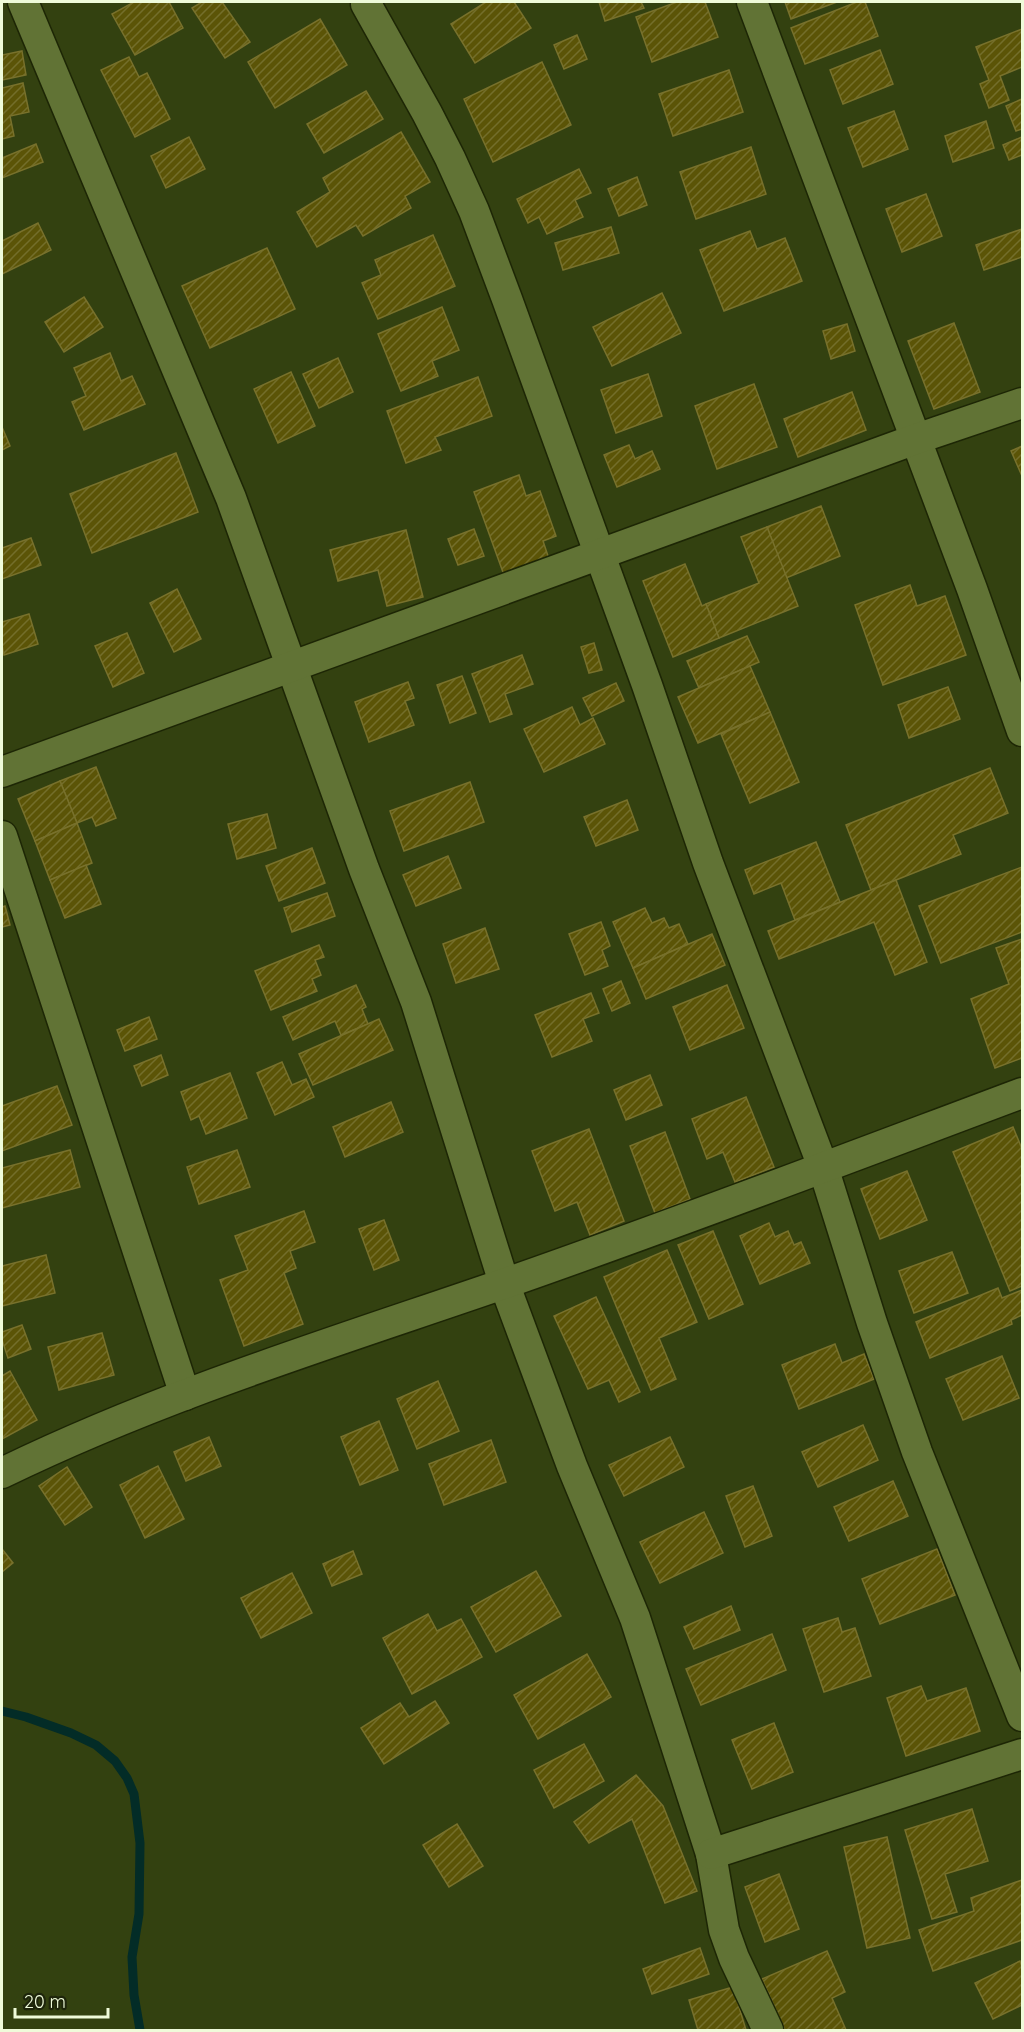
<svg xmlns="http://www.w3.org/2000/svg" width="1024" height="2032" viewBox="0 0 1024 2032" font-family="Quicksand,sans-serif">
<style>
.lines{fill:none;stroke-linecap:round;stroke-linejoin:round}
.stream{stroke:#032c27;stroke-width:9}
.building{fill:url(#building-hatch);stroke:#78712c;stroke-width:1.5}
.minor-casing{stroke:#1d2605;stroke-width:33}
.minor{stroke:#617335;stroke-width:30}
</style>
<defs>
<pattern id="building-hatch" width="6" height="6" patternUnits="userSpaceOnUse" patternTransform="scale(1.5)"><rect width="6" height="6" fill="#5b5407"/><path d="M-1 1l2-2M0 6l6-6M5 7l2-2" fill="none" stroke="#736e2b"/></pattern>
</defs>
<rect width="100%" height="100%" fill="#334110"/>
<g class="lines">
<path class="stream" d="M2 1711 26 1717 71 1733 96 1745 115 1761 127 1778 134 1794 140 1843 139 1914 132 1957 134 1995 140 2030"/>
</g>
<g class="building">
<path d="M134 2H169L183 28 135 55 112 14Z"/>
<path d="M202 2H222L250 42 225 58 192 8Z"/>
<path d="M486 2H514L531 28 475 63 451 24Z"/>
<path d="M599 2H641L644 8 605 21Z"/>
<path d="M677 2H705L718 37 652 62 636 17Z"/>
<path d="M785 2H837L791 19Z"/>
<path d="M857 2H865L878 36 805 64 791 28Z"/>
<path d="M320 19 347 65 275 108 248 62Z"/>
<path d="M1022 29V67L1000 76 1009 100 989 108 980 84 989 80 976 47Z"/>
<path d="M577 35 587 59 564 69 554 45Z"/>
<path d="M880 50 893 84 843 104 830 70Z"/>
<path d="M22 51 26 75 2 80V55Z"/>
<path d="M129 57 139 77 147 73 170 119 135 137 101 70Z"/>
<path d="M542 62 571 125 493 162 464 99Z"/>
<path d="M729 70 743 112 673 136 659 94Z"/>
<path d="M23 83 29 112 10 116 14 136 2 139V88Z"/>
<path d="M366 91 383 119 324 153 307 124Z"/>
<path d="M1022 99V129L1016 131 1006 106Z"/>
<path d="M894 111 908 149 863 167 848 128Z"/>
<path d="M986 121 994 148 953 162 945 136Z"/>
<path d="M401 132 430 182 405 196 411 208 363 236 356 225 317 247 297 212 330 192 323 178Z"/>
<path d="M189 137 205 169 166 188 151 156Z"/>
<path d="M1022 137V155L1009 160 1003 145Z"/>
<path d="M36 144 43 162 2 178V158Z"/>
<path d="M751 147 766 194 696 219 680 172Z"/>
<path d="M579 169 591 193 575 200 583 217 547 234 539 217 528 223 517 199Z"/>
<path d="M637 177 647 205 619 216 608 189Z"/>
<path d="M926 194 942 236 902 252 886 209Z"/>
<path d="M38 223 51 250 2 274V241Z"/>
<path d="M611 227 619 253 563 270 555 243Z"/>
<path d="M1022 229V257L984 270 976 245Z"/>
<path d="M750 231 757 249 785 238 802 281 724 311 700 250Z"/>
<path d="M433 235 455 286 378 319 362 283 381 275 375 260Z"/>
<path d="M267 248 295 309 210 348 182 286Z"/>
<path d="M662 293 681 333 612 366 593 327Z"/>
<path d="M84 297 103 327 64 352 45 322Z"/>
<path d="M442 307 459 350 432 361 438 376 401 391 378 334Z"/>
<path d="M954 323 980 392 934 409 908 341Z"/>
<path d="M847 324 855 351 831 359 823 331Z"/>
<path d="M110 353 121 381 132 376 145 404 84 430 72 402 86 396 74 368Z"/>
<path d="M338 358 353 392 319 408 303 374Z"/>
<path d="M291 372 315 426 278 443 254 389Z"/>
<path d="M648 374 662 416 616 433 601 390Z"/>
<path d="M478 377 492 416 435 437 441 450 406 463 387 411Z"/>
<path d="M754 384 777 447 717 469 695 406Z"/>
<path d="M852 392 866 430 798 457 784 419Z"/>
<path d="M2 427 10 446 2 450Z"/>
<path d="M629 445 635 459 652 451 660 469 617 487 604 455Z"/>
<path d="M1022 446V476L1011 451Z"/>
<path d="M176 453 198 512 92 553 70 494Z"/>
<path d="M519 475 526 496 540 491 556 536 543 541 549 559 504 575 474 492Z"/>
<path d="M821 506 840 556 786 578 767 527Z"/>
<path d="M767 527 798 606 719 638 706 604 759 583 741 537Z"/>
<path d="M474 529 484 556 458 565 448 539Z"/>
<path d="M406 530 423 597 387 606 378 570 338 581 330 550Z"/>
<path d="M31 538 41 565 2 579V548Z"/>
<path d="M685 564 702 606 706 604 719 638 673 657 643 581Z"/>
<path d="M910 585 917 606 945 596 966 655 883 685 855 605Z"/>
<path d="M177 589 201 639 174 652 150 603Z"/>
<path d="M29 614 38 644 4 655 2 645V622Z"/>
<path d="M127 633 144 673 113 687 95 646Z"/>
<path d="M747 636 759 662 699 688 687 661Z"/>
<path d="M594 643 602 670 589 673 581 647Z"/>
<path d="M522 655 533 684 505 694 512 714 490 722 472 674Z"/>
<path d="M750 666 770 712 698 743 678 697Z"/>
<path d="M462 676 476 713 450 723 437 685Z"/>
<path d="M408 682 414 698 405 701 414 725 369 742 355 702Z"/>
<path d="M616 683 624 701 592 716 583 698Z"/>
<path d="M948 687 960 719 909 738 898 705Z"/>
<path d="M572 707 580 725 593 718 605 744 544 772 524 729Z"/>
<path d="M770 712 799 782 750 803 721 734Z"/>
<path d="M96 767 116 818 96 826 92 817 77 823 60 781Z"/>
<path d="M990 768 1008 813 953 835 961 854 871 890 846 825Z"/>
<path d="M60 781 77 823 35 841 18 799Z"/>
<path d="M470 782 484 822 404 851 390 811Z"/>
<path d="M627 800 638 830 596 846 584 817Z"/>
<path d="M267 814 276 848 237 859 228 824Z"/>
<path d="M77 823 92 863 50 880 35 841Z"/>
<path d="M816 842 840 902 795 920 781 883 754 894 745 870Z"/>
<path d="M312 848 325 883 279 901 266 866Z"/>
<path d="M448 856 461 888 416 906 403 875Z"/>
<path d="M86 865 101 904 65 918 50 880Z"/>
<path d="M1022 867V932L941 963 919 906Z"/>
<path d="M896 880 927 962 895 975 874 922 779 959 768 931Z"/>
<path d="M327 893 335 916 292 932 284 908Z"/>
<path d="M5 906 10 925 2 927V907Z"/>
<path d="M645 908 652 923 664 918 669 928 679 924 688 944 633 968 613 922Z"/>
<path d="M601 922 610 946 602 950 608 966 585 975 569 934Z"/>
<path d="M485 928 499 969 456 983 443 944Z"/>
<path d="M712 934 725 965 646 999 633 968Z"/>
<path d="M1022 939V1058L995 1068 971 999 1009 984 996 948Z"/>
<path d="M319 945 324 957 315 960 321 975 312 979 317 991 271 1010 255 971Z"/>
<path d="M621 981 630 1003 612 1011 603 989Z"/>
<path d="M356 985 366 1007 362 1009 368 1024 341 1035 335 1021 293 1040 283 1017Z"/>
<path d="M727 985 744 1028 690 1050 673 1007Z"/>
<path d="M591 993 599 1013 583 1019 592 1041 552 1057 535 1015Z"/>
<path d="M149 1017 157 1039 125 1051 117 1030Z"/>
<path d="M379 1019 393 1050 313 1085 299 1054Z"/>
<path d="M161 1055 168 1075 142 1086 134 1066Z"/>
<path d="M282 1062 292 1085 306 1079 314 1097 275 1115 257 1073Z"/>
<path d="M230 1073 247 1118 206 1134 199 1116 191 1120 181 1092Z"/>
<path d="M650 1075 662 1105 626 1120 614 1090Z"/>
<path d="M57 1086 72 1125 2 1151V1106Z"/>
<path d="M746 1097 774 1167 735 1182 723 1152 707 1159 692 1119Z"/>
<path d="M391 1102 403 1132 345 1157 333 1127Z"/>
<path d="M1013 1127 1022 1149V1286L1010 1291 953 1152Z"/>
<path d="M589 1129 624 1221 590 1235 577 1202 555 1211 532 1151Z"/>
<path d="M665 1132 690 1199 655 1213 630 1146Z"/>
<path d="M70 1150 80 1187 2 1208V1168Z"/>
<path d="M237 1150 250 1187 199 1204 187 1167Z"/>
<path d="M907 1171 927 1220 880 1239 861 1189Z"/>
<path d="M304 1211 315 1242 290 1251 296 1268 284 1273 303 1324 244 1346 220 1280 248 1270 235 1236Z"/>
<path d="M384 1220 399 1260 374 1270 359 1229Z"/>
<path d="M769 1223 775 1237 788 1231 794 1245 801 1242 810 1263 760 1284 740 1236Z"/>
<path d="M713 1231 743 1304 709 1319 678 1245Z"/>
<path d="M667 1250 697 1322 659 1338 676 1379 651 1390 604 1277Z"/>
<path d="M952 1252 968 1293 914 1313 899 1271Z"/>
<path d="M46 1255 55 1293 2 1306V1266Z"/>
<path d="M998 1288 1002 1298 1022 1290V1315L1011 1320 1012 1324 930 1358 916 1322Z"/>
<path d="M596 1297 640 1392 619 1402 609 1380 588 1389 554 1316Z"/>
<path d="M22 1325 31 1349 8 1358 2 1340V1332Z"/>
<path d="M102 1333 114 1375 59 1390 48 1347Z"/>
<path d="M835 1344 842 1363 864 1354 874 1379 799 1409 782 1365Z"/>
<path d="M1002 1356 1019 1398 963 1420 946 1379Z"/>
<path d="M10 1371 37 1420 2 1439V1376Z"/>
<path d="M438 1381 459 1431 417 1449 397 1399Z"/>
<path d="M379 1421 398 1470 360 1485 341 1437Z"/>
<path d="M863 1425 878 1460 818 1487 802 1452Z"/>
<path d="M209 1437 221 1466 186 1481 174 1452Z"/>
<path d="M670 1437 684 1467 624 1496 609 1465Z"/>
<path d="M491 1440 506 1482 444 1505 429 1464Z"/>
<path d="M158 1466 184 1519 145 1538 120 1485Z"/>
<path d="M67 1467 92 1507 65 1525 39 1486Z"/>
<path d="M893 1481 908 1516 849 1541 834 1507Z"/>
<path d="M753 1486 772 1536 745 1547 726 1496Z"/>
<path d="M704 1512 723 1553 660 1583 640 1542Z"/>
<path d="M2 1549 13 1563 2 1572Z"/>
<path d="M937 1549 955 1595 880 1624 862 1579Z"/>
<path d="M353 1551 362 1574 332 1586 323 1564Z"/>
<path d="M536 1571 561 1616 496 1652 471 1607Z"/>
<path d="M292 1573 312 1613 261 1638 241 1598Z"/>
<path d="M731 1606 740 1630 694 1649 684 1627Z"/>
<path d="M428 1614 437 1631 461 1619 482 1657 412 1694 383 1638Z"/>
<path d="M838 1618 842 1632 855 1628 871 1676 824 1692 803 1629Z"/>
<path d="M772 1634 786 1670 701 1705 686 1669Z"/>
<path d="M587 1654 611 1697 538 1739 514 1695Z"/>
<path d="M921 1686 927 1701 966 1688 980 1731 906 1756 887 1698Z"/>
<path d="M435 1701 449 1723 384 1764 361 1728 400 1703 409 1717Z"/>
<path d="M774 1723 793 1772 752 1789 732 1740Z"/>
<path d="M584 1744 604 1781 554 1808 534 1770Z"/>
<path d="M636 1775 663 1806 697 1891 665 1903 632 1819 589 1843 574 1822Z"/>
<path d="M972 1809 988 1861 945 1874 957 1912 932 1919 905 1830Z"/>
<path d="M457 1824 483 1866 449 1887 423 1845Z"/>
<path d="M887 1837 910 1938 867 1948 844 1847Z"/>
<path d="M779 1874 799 1929 765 1942 745 1887Z"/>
<path d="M1022 1880V1940L933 1971 919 1930 974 1911 971 1898Z"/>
<path d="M700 1948 709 1974 652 1994 643 1969Z"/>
<path d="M827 1951 845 1992 832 1998 846 2030H785L762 1979Z"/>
<path d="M1020 1961 1022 1967V2005L993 2019 975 1983Z"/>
<path d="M733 1987 746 2030H698L689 2000Z"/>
</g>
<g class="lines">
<g class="minor-casing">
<g id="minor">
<path d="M23 2 231 498 364 869 416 1002 504 1283 572 1466 635 1618 711 1854 724 1930 734 1958 768 2030"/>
<path d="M752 2 972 589 1022 731"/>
<path d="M366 4 427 113 450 158 474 211 507 299 647 685 708 863 823 1167 872 1323 917 1452 1022 1716"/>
<path d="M2 772 916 439 1022 403"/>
<path d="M2 836 185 1395"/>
<path d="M2 1473C164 1394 338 1341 509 1282 681 1222 851 1157 1022 1093"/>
<path d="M711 1854 1022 1754"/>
</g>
</g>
<use href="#minor" class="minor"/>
</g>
<rect width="1024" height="2032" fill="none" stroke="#effbda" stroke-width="6"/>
<path d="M15 2008v9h93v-9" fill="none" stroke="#effbda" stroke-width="3"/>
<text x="24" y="2008" font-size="18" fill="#effbda" stroke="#1e250b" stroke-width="4.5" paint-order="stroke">20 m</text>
</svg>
